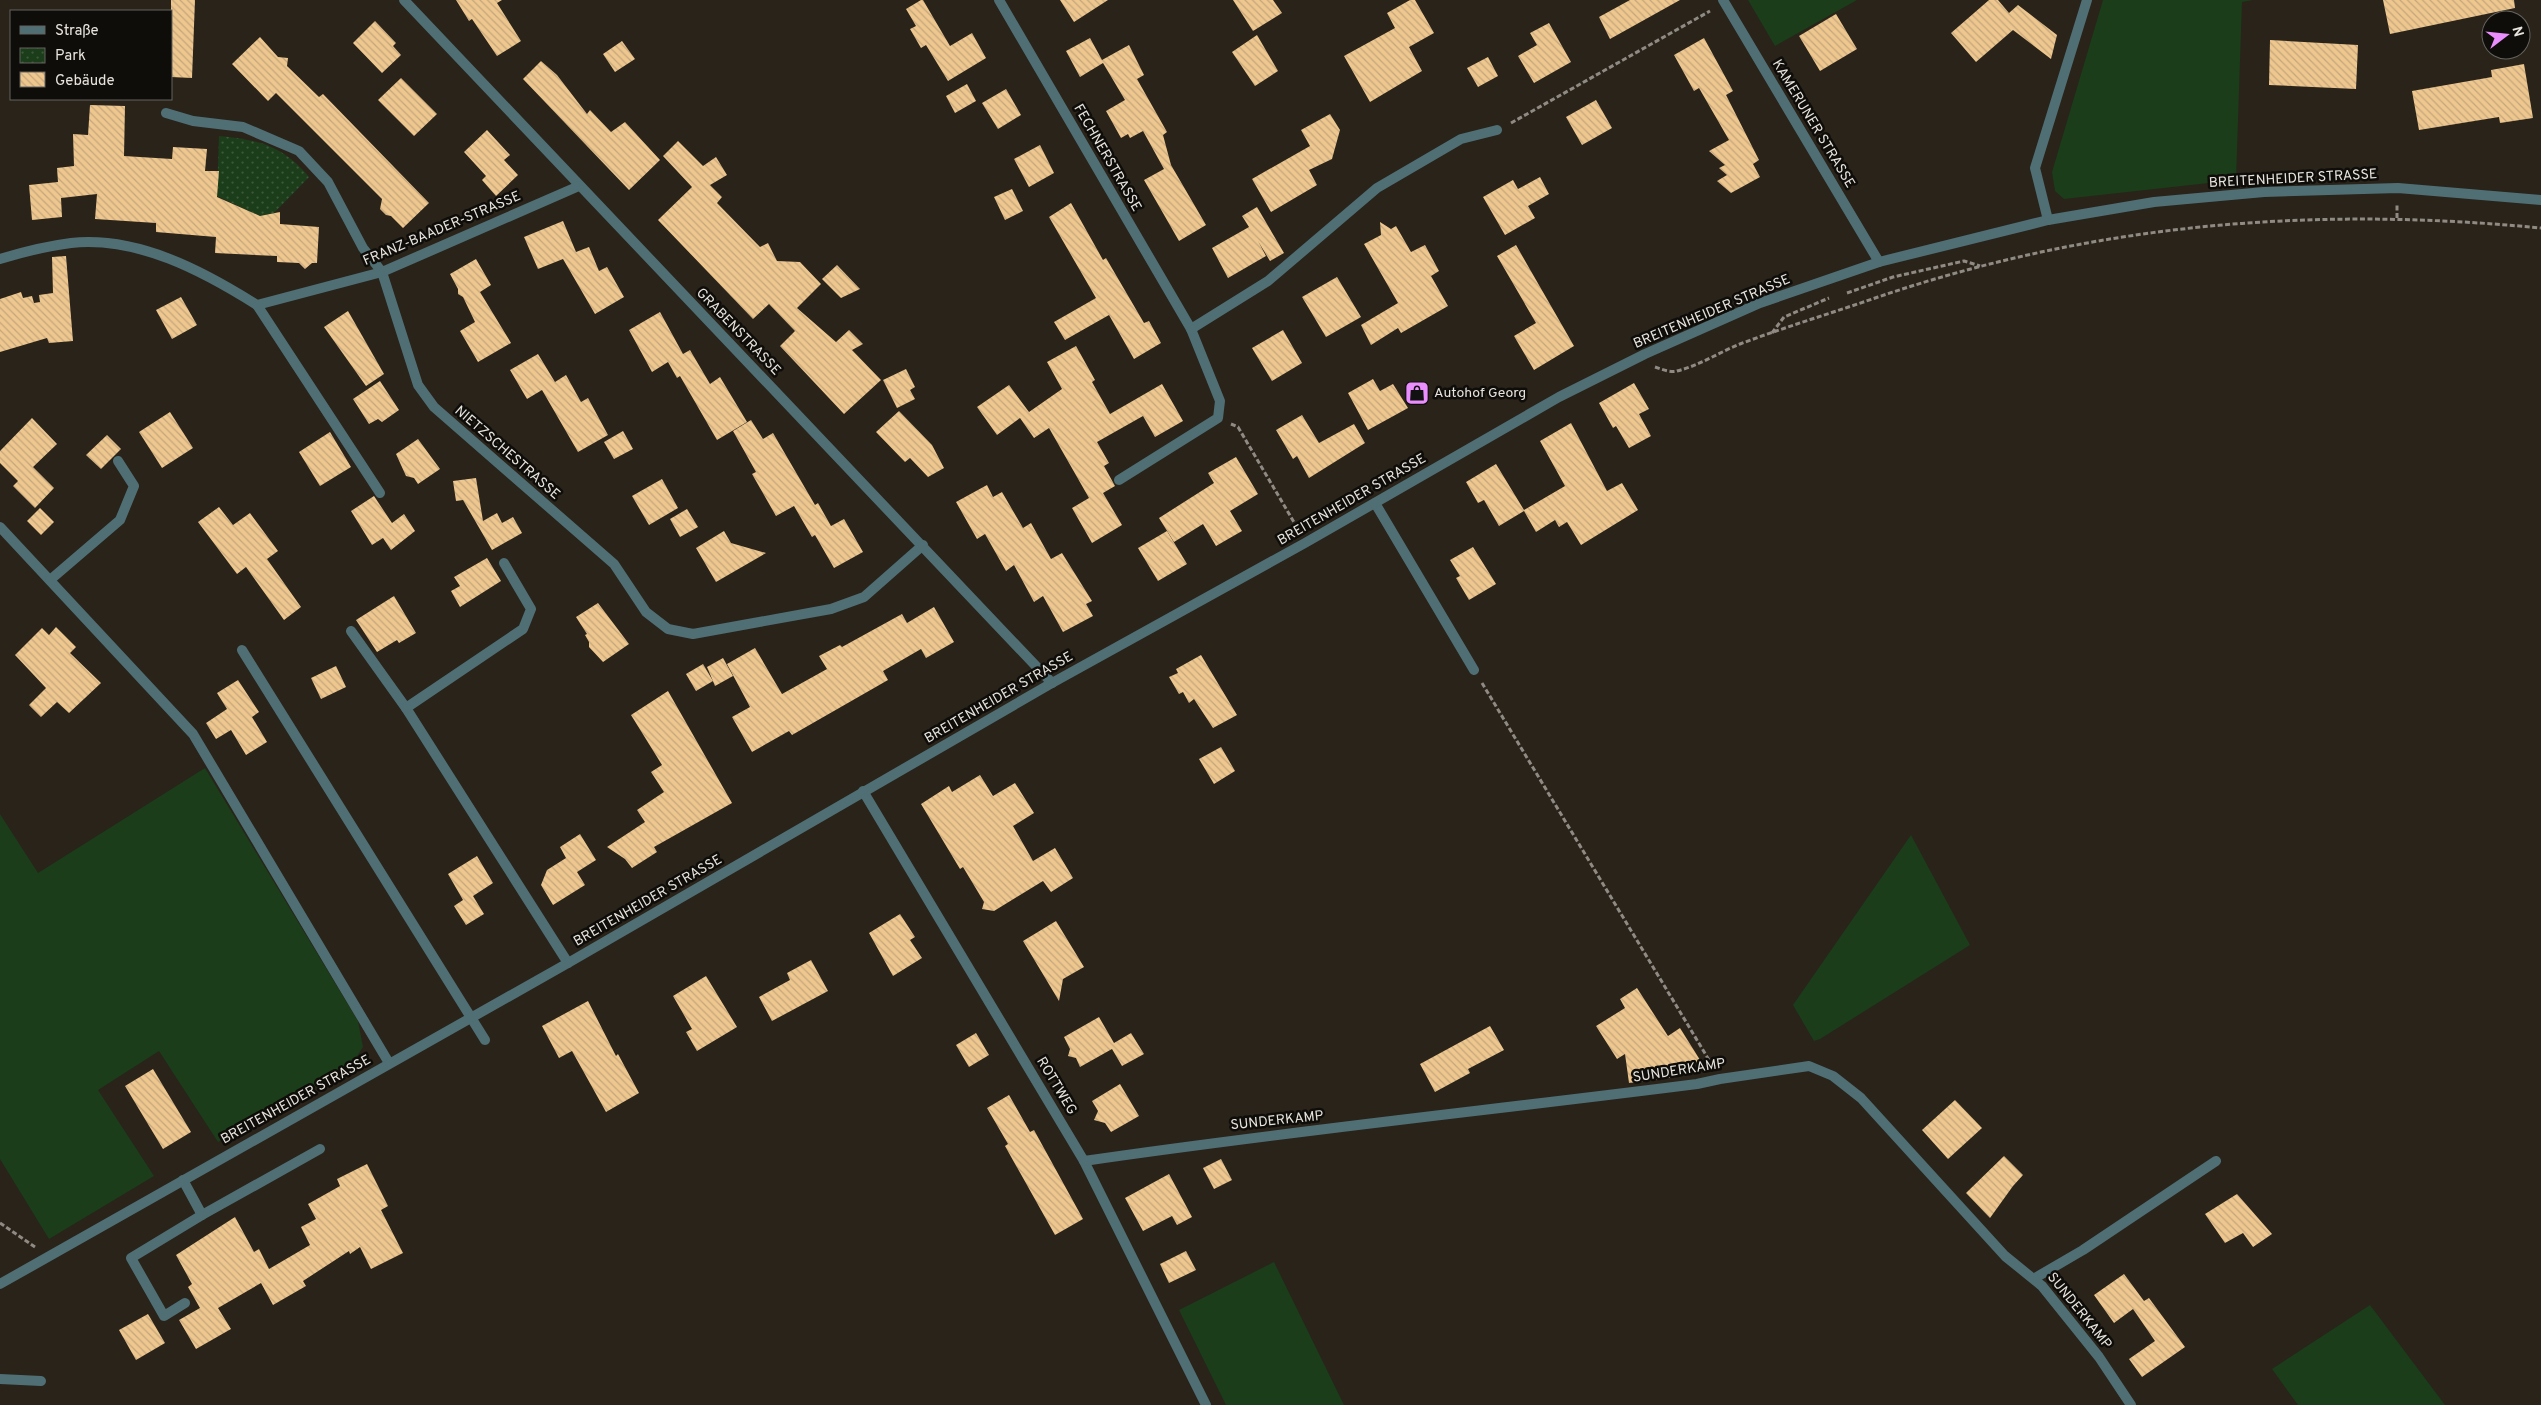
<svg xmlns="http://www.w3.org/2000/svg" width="2541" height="1405" viewBox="0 0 2541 1405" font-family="Overpass,sans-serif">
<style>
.grass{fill:#1b3d1a}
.park{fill:url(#park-dots)}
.building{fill:url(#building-back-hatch)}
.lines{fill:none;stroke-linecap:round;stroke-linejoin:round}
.path{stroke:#8f8a83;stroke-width:3;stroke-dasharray:5 2.5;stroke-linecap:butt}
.service{stroke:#4f6f75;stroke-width:10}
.minor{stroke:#4f6f75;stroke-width:10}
.tertiary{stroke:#4f6f75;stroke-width:10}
.labels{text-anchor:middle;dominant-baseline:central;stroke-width:5;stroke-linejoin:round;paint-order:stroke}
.street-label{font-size:14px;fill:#e7e3dd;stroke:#0f0d09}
.poi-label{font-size:14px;fill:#e7e3dd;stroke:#0f0d09;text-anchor:start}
</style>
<defs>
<pattern id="park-dots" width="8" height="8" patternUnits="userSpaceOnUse" patternTransform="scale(1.25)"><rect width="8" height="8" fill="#1b3d1a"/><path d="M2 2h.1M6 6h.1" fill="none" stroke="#3c593b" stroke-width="1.8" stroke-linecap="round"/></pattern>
<pattern id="building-back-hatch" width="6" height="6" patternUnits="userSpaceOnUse" patternTransform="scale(1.25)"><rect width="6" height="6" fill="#eec78f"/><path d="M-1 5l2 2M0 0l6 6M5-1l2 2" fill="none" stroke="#c4a67c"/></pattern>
</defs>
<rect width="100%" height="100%" fill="#29231a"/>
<g class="grass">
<path d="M1748 0H1857L1775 46Z"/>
<path d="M2103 0H2253L2242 2 2236 180 2064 199 2055 191 2052 172Z"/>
<path d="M205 768 358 1021 363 1047 350 1067 218 1142 159 1051 98 1090 154 1176 49 1239 0 1159V814L38 873Z"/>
<path d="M1911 835 1970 945 1820 1039 1814 1041 1793 1005Z"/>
<path d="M1274 1262 1344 1405H1226L1179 1310Z"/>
<path d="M2370 1305 2445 1405H2298L2272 1369Z"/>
</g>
<path class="park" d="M219 136C259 140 282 145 309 177L274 213 260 216 217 196Z"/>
<g class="building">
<path d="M171 0H195L192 78 171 77Z"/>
<path d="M456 0H502L497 3 521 41 497 56 472 19 469 21Z"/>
<path d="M921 0H923L950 46 972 33 986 58 948 81 926 45 921 48 910 29 916 26 906 9Z"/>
<path d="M1060 0H1108L1074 22Z"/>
<path d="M1233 0H1273L1282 13 1253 31Z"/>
<path d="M1410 0H1415L1434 33 1409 47 1422 71 1370 102 1344 56 1395 28 1387 13Z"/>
<path d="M1630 0H1680L1610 39 1599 17Z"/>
<path d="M1989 0H1998L2009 13 2018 5 2057 35 2051 59 2013 30 1976 62 1951 33Z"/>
<path d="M2383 0H2514L2515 8 2390 34Z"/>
<path d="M1836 14 1857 49 1820 71 1799 36Z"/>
<path d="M375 21 396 43 393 46 401 55 382 73 353 43Z"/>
<path d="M1549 23 1571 62 1534 83 1518 56 1537 45 1530 33Z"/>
<path d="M1257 35 1278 71 1255 86 1232 52Z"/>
<path d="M260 37 278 57 288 58 287 66 319 97 323 94 429 203 403 228 391 216 386 215 380 209 382 199 276 93 268 101 232 64Z"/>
<path d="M1090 38 1102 60 1129 45 1144 75 1137 79 1167 132 1163 135 1171 165 1206 225 1179 241 1144 180 1164 169 1143 131 1130 138 1128 134 1121 138 1106 111 1125 100 1103 63 1080 77 1066 51Z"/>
<path d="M1704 38 1733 91 1726 95 1759 160 1753 164 1760 177 1731 193 1717 181 1727 175 1719 168 1725 165 1709 151 1729 140 1699 88 1694 91 1674 55Z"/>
<path d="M2270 40 2358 45 2356 89 2269 85Z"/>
<path d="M622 41 635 59 615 72 603 54Z"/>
<path d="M1488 57 1498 76 1478 87 1467 68Z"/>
<path d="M541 61 557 75 587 114 590 110 611 132 625 122 660 160 629 190 523 79Z"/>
<path d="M2524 64 2533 118 2500 123 2499 117 2419 130 2412 91 2492 77 2491 70Z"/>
<path d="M401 78 437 114 414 136 378 100Z"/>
<path d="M967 84 976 101 955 113 946 96Z"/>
<path d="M1006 89 1021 115 998 129 982 103Z"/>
<path d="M1596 100 1612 128 1582 145 1566 117Z"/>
<path d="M90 105 125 106 124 156 172 159 173 147 207 149 205 171H219L217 197 260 216 280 212V224L319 227 317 263H312L305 269 299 263 277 262V256L215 253 216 237 156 232V223L95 219 97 194 61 198 62 217 32 220 29 185 58 182 57 168 74 166 73 134 88 135Z"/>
<path d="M1330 114 1340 130 1332 159 1309 170 1317 185 1271 212 1252 179 1310 146 1301 130Z"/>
<path d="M487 130 510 155 504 160 518 175 496 196 482 180 486 176 464 152Z"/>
<path d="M678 141 703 166 716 157 727 175 710 185 722 197 717 203 760 247 768 243 777 261 800 262 821 284 797 308 836 342 849 330 863 344 852 350 881 380 844 414 780 346 795 331 769 304 753 319 658 220 692 187 663 156Z"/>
<path d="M1040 145 1054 173 1029 187 1014 159Z"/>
<path d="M1540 177 1549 194 1528 206 1535 218 1505 235 1483 197 1513 180 1518 189Z"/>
<path d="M1012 189 1023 211 1005 220 994 197Z"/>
<path d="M1071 203 1103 260 1106 258 1144 323 1149 321 1161 343 1134 359 1109 315 1065 340 1054 322 1096 298 1049 217Z"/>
<path d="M1257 207 1284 253 1270 261 1258 241 1266 256 1228 278 1212 248 1249 227 1242 216Z"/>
<path d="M563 221 576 252 589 247 599 271 607 267 624 297 595 314 563 259 538 269 524 237Z"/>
<path d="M1380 222 1391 229 1396 226 1411 252 1425 245 1439 271 1431 276 1448 306 1401 333 1398 328 1371 345 1361 325 1398 303 1364 244 1381 235Z"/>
<path d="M1516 245 1574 346 1534 370 1514 336 1536 323 1497 256Z"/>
<path d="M66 256 73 341 49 343 47 338 0 352V299L21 292 23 298 32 296 34 303 40 302 39 295 53 293 52 257Z"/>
<path d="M476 259 491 285 480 292 511 343 478 362 460 331 475 322 463 297 458 294V289L450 274Z"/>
<path d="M837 265 860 289 841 298 822 279Z"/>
<path d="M1337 277 1361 317 1326 337 1302 297Z"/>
<path d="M181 297 197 325 172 339 156 310Z"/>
<path d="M348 311 384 374 366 386 324 327Z"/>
<path d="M660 312 683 354 690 350 710 384 720 377 747 422 717 440 680 376 677 378 668 362 652 372 629 330Z"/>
<path d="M1283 330 1302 363 1272 381 1252 348Z"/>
<path d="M1076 346 1095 380 1092 382 1110 414 1162 384 1183 421 1155 437 1143 416 1097 442 1109 463 1104 466 1115 486 1103 493 1122 525 1092 543 1072 508 1089 498 1049 428 1034 438 1020 418 997 435 977 407 1009 385 1029 412 1062 389 1047 362Z"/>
<path d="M538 354 555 382 566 375 581 402 588 398 608 435 578 452 542 390 527 399 510 370Z"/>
<path d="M906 369 915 387 910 390 915 399 897 408 883 380Z"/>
<path d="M1373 379 1380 391 1393 384 1408 408 1368 430 1348 393Z"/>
<path d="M380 381 399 410 382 422 378 419 369 424 353 399Z"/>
<path d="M1634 383 1649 409 1639 414 1651 436 1629 448 1616 426 1613 428 1599 403Z"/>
<path d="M899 411 932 445 944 468 928 477 910 458 905 462 876 432Z"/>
<path d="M170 412 193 448 162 468 139 432Z"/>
<path d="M1302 415 1319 443 1354 424 1365 443 1309 478 1297 456 1293 459 1276 430Z"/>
<path d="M32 418 57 444 33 467 54 488 35 508 13 486 18 481 0 463V451Z"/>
<path d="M751 420 763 439 773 433 815 505 818 503 831 526 844 519 863 552 834 568 815 535 812 537 794 506 776 516 752 474 756 472 733 431Z"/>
<path d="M1571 423 1607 491 1622 483 1638 510 1581 545 1567 522 1559 527 1555 520 1536 532 1524 511 1499 526 1484 500 1478 503 1466 482 1496 464 1524 510 1565 486 1540 441Z"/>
<path d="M623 431 633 449 614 459 604 442Z"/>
<path d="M330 432 351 467 320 486 299 452Z"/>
<path d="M107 435 121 449 101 469 86 455Z"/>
<path d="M418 439 440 469 418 484 414 478 406 476 396 454Z"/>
<path d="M1236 457 1258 494 1230 511 1242 531 1216 546 1203 524 1174 542 1159 518 1214 483 1208 473Z"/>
<path d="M476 478 483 521 497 513 502 523 513 517 522 533 492 550 463 500 456 501 453 481Z"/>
<path d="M662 479 678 508 649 525 632 496Z"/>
<path d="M987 485 993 497 1002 492 1023 528 1031 523 1051 559 1062 553 1092 601 1086 604 1093 616 1063 632 1043 596 1034 602 1014 565 1006 571 985 534 977 539 956 502Z"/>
<path d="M374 496 392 523 404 514 415 531 391 550 383 538 372 545 351 511Z"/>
<path d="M219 507 233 525 250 513 278 551 267 559 301 607 284 620 246 567 237 574 198 522Z"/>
<path d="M40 508 54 522 41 535 27 521Z"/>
<path d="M687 509 698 527 680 537 670 519Z"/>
<path d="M724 531 731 543 766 553 716 582 696 548Z"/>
<path d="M1167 531 1187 564 1158 581 1138 548Z"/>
<path d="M1473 547 1496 584 1469 600 1456 578 1460 576 1450 560Z"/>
<path d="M487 558 501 581 460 607 451 591 460 586 454 577Z"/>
<path d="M394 596 416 633 399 643 397 640 377 652 356 620Z"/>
<path d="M598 603 629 644 603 662 589 647V642L585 635 587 634 576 617Z"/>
<path d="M934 607 954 642 926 658 921 649 883 671 888 680 792 735 789 731 752 752 732 717 750 707 727 664 755 648 782 694 827 669 819 656 840 645 842 647 902 614 907 623Z"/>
<path d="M56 627 76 647 70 653 101 683 69 713 57 702 41 717 29 705 46 688 15 655 42 628 49 635Z"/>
<path d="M1201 655 1237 715 1213 728 1194 699 1189 703 1183 692 1179 694 1169 677 1178 673 1176 669Z"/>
<path d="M723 658 733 676 715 686 707 667Z"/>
<path d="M703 664 713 681 696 691 686 674Z"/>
<path d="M336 666 346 687 321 699 311 678Z"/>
<path d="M238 680 259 712 252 717 267 742 246 755 231 730 216 739 206 723 227 709 217 693Z"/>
<path d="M668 691 732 803 654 847 657 852 632 868 625 859 607 847 645 822 637 810 664 792 651 772 662 765 631 715Z"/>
<path d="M1221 747 1235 771 1214 784 1199 759Z"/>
<path d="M980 775 993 796 1015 783 1034 813 1013 826 1033 861 1055 848 1073 878 1051 892 1043 881 994 911 982 909 984 902 963 867 960 869 921 804 949 786 952 792Z"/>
<path d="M580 834 596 860 577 872 585 885 553 905 541 885 547 870 566 858 560 847Z"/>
<path d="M477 856 493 883 473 896 484 914 466 925 454 906 463 900 448 874Z"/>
<path d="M900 914 915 937 910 940 922 958 893 976 869 933Z"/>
<path d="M1056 921 1084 967 1063 979 1059 1001 1023 941Z"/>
<path d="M811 960 828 991 772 1021 759 997 790 980 787 973Z"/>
<path d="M706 976 737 1027 697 1051 686 1032 692 1029 673 996Z"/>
<path d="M1637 988 1668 1036 1680 1028 1700 1060 1676 1077 1629 1083 1625 1054 1617 1059 1596 1026 1625 1008 1620 999Z"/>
<path d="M588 1001 616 1056 618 1054 639 1093 606 1112 572 1051 559 1058 542 1026Z"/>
<path d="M1099 1017 1114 1043 1131 1033 1144 1054 1122 1066 1112 1049 1080 1067 1076 1058 1068 1056 1070 1049 1064 1037Z"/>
<path d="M1490 1026 1504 1050 1468 1069 1470 1073 1435 1092 1420 1064Z"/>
<path d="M976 1033 989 1055 969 1067 956 1045Z"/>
<path d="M153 1069 191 1132 163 1149 125 1086Z"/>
<path d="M1120 1084 1139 1116 1111 1132 1105 1123 1094 1120 1098 1111 1092 1101Z"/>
<path d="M1009 1095 1030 1132 1034 1130 1083 1219 1055 1235 1005 1146 1008 1144 987 1108Z"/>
<path d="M1955 1100 1982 1128 1948 1159 1922 1130Z"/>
<path d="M2004 1156 2023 1175 2013 1186 1990 1218 1966 1193Z"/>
<path d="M1221 1159 1232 1180 1214 1189 1203 1168Z"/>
<path d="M367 1164 388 1206 381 1210 403 1253 371 1269 360 1247 350 1254 349 1251 303 1281 306 1286 273 1305 261 1283 218 1308 231 1329 196 1349 179 1320 200 1308 188 1287 192 1284 176 1255 235 1217 254 1252 259 1249 269 1269 310 1245 301 1227 316 1219 308 1204 340 1186 337 1179Z"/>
<path d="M1169 1174 1192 1217 1177 1225 1172 1216 1143 1231 1125 1198Z"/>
<path d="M2237 1194 2272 1234 2253 1247 2243 1233 2225 1243 2205 1214Z"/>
<path d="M1186 1251 1196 1270 1169 1283 1160 1264Z"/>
<path d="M2124 1274 2144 1301 2149 1298 2185 1347 2142 1377 2129 1359 2155 1341 2133 1309 2114 1323 2094 1295Z"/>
<path d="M148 1314 165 1343 136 1360 119 1330Z"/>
</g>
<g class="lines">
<g class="path">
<path d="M1511 123 1710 11"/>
<path d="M2397 218V204"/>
<path d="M1847 293 1893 277 1964 261 1980 266"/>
<path d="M1772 333 1784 317 1829 298"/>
<path d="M1655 367C1661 369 1671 373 1677 371 1698 366 1720 352 1740 344 1785 327 1832 313 1878 297 2097 223 2312 206 2541 228"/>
<path d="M1231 424 1238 427 1298 529"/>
<path d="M1482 683 1712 1065"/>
<path d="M0 1223 35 1247"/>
</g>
<g class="service">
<path d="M2048 220 2035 168 2087 0"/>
<path d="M257 305 380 493"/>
<path d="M1375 503 1474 670"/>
<path d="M0 527 193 734 389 1063"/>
<path d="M50 580 120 520 134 486 118 461"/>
<path d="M351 631 406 708 568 963"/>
<path d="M242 650 485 1040"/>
<path d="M406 708 523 629 531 609 504 563"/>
<path d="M183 1180 202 1215 320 1149"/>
<path d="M2035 1278 2083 1250 2216 1161"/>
<path d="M185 1303 164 1316 131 1258 202 1215"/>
<path d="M0 1379 41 1381"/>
</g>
<g class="minor">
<path d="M404 0 1052 683"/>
<path d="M999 0 1191 329 1220 401 1218 418 1119 480"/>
<path d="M166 113 193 121 243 127 299 151 328 182 363 248 382 272 418 385 434 407 614 564 646 612 668 629 693 634 831 609 864 597 923 545"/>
<path d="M0 259C23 252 47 246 71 243 138 236 203 271 257 305L382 272 579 186"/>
<path d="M1191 329 1268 281 1377 188 1461 139 1497 130"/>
<path d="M863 791 1084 1161 1206 1405"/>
<path d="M1084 1161C1288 1131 1493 1110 1697 1084L1720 1079 1809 1066 1833 1076 1861 1098 2005 1256 2042 1286 2099 1357 2131 1405"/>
</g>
<g class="tertiary">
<path d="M1723 0 1879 262"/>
<path d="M0 1284 568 963 1052 683 1305 543 1559 397 1645 354 1760 303 1879 262 2048 220 2154 202 2264 192 2398 188 2541 200"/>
</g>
</g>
<defs>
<g id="shop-square" transform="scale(1.25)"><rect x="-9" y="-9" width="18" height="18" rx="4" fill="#ea8dfd" stroke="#0f0d09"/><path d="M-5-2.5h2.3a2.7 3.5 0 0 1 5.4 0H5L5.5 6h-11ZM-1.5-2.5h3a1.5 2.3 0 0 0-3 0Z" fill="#111"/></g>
</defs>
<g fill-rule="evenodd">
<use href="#shop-square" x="1417" y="393"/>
</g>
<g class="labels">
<g class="street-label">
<text transform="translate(1813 124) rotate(59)">KAMERUNER STRASSE</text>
<text transform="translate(1107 158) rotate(60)">FECHNERSTRASSE</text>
<text transform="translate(2293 179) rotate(-3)">BREITENHEIDER STRASSE</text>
<text transform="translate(442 229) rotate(-23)">FRANZ-BAADER-STRASSE</text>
<text transform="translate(1712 312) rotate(-23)">BREITENHEIDER STRASSE</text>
<text transform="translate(738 332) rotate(46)">GRABENSTRASSE</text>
<text transform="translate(507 453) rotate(41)">NIETZSCHESTRASSE</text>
<text transform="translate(1352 500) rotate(-30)">BREITENHEIDER STRASSE</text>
<text transform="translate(999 698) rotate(-30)">BREITENHEIDER STRASSE</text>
<text transform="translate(648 901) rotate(-30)">BREITENHEIDER STRASSE</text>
<text transform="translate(1679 1071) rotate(-9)">SUNDERKAMP</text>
<text transform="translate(1056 1086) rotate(59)">ROTTWEG</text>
<text transform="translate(296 1100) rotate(-29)">BREITENHEIDER STRASSE</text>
<text transform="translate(1277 1121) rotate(-6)">SUNDERKAMP</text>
<text transform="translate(2079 1311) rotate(51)">SUNDERKAMP</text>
</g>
<g class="poi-label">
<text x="1434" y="393">Autohof Georg</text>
</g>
</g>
<rect x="10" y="10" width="162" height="90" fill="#0f0d09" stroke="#65635e"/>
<rect x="20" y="26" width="25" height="8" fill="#4f6f75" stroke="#65635e"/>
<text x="55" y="35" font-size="15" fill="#e7e3dd">Straße</text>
<rect x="20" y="48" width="25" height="15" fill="url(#park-dots)" stroke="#65635e"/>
<text x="55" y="60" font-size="15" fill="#e7e3dd">Park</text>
<rect x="20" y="72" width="25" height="15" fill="url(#building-back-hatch)" stroke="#65635e"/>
<text x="55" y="85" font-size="15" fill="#e7e3dd">Gebäude</text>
<g transform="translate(2506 35) rotate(74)"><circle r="24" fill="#0f0d09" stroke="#65635e"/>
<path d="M0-4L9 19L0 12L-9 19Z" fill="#ea8dfd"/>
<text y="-8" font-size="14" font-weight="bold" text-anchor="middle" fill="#e7e3dd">N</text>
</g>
</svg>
